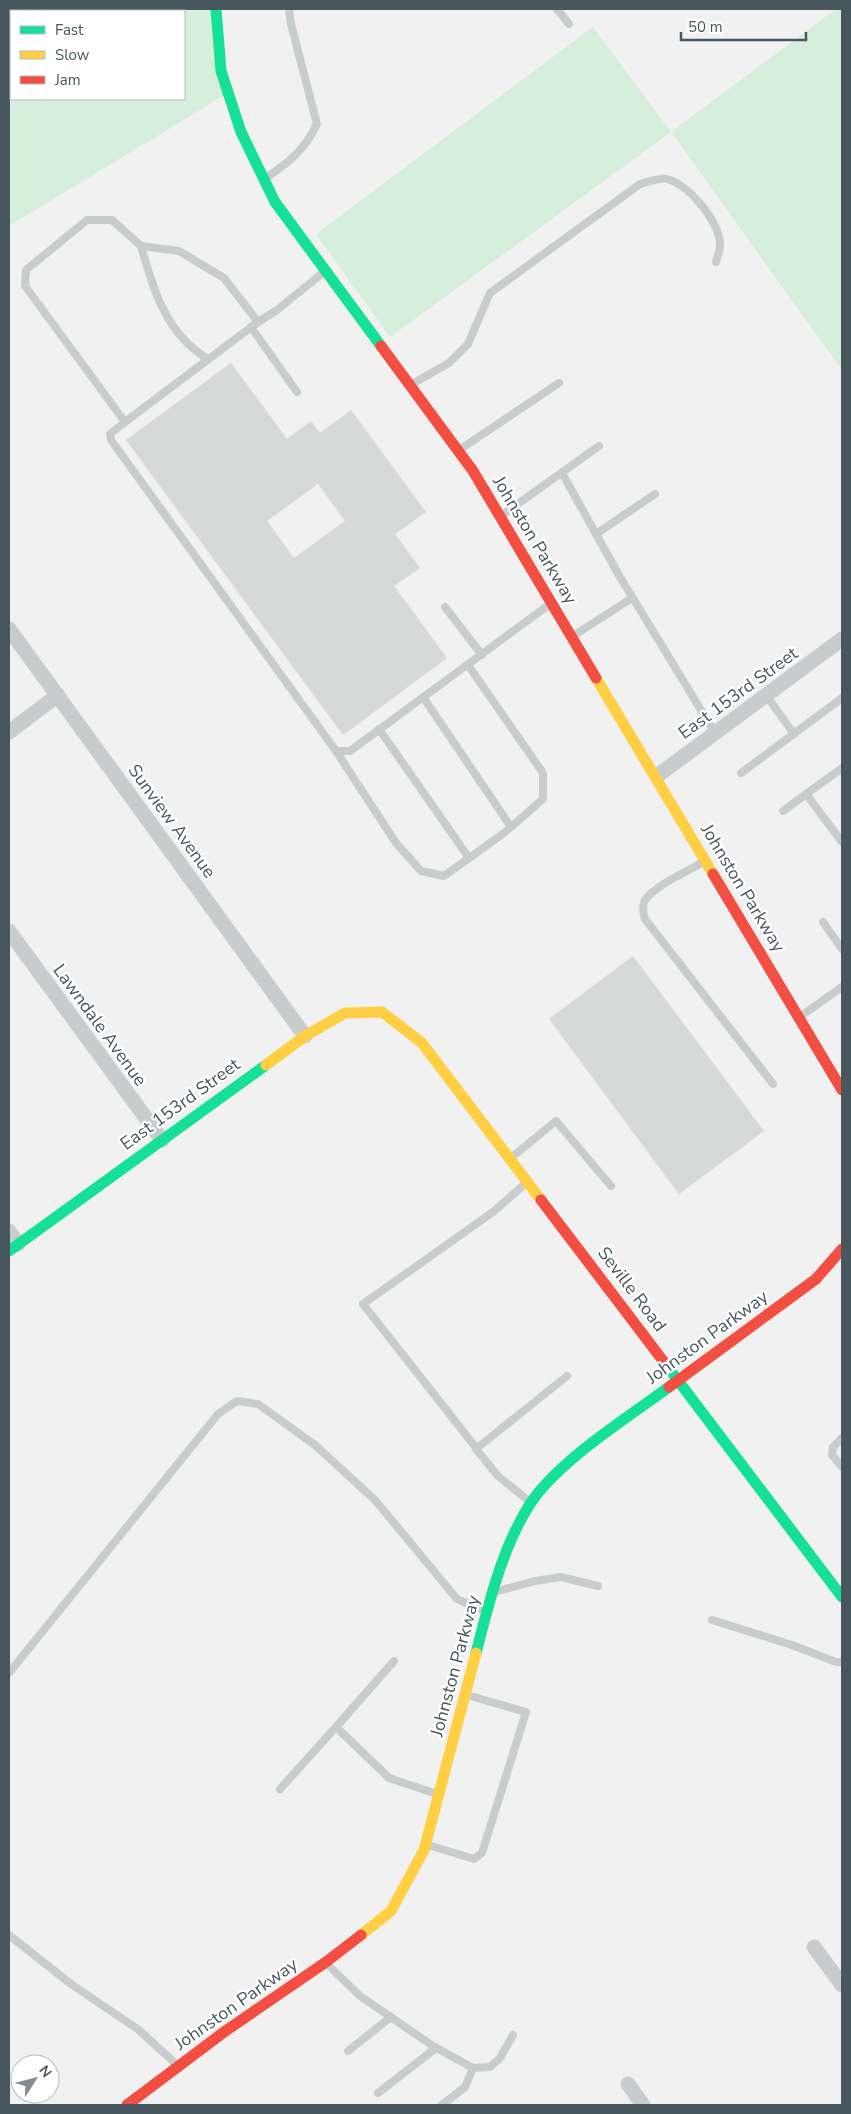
<svg xmlns="http://www.w3.org/2000/svg" width="851" height="2114" viewBox="0 0 851 2114" font-family="'Nunito Sans',sans-serif">
<style>
.green{fill:#d6efdc;fill-rule:evenodd}
.building{fill:#d7d9d9;stroke:#e2e3e4;fill-rule:evenodd}
.lines{fill:none;stroke-linecap:round;stroke-linejoin:round}
.lane{stroke:#c8cccd;stroke-width:8}
.street{stroke:#c8cccd;stroke-width:15}
.fast{stroke:#16e098;stroke-width:11}
.slow{stroke:#ffcf43;stroke-width:11}
.jam{stroke:#f24e42;stroke-width:11}
.labels{text-anchor:middle;dominant-baseline:central;stroke-width:4.5;stroke-linejoin:round;paint-order:stroke}
.street-label{font-size:18px;fill:#48575d;stroke:#fff}
</style>
<rect width="100%" height="100%" fill="#f1f1f1"/>
<g class="green">
<path d="M9 9H216L228 93 9 226ZM11 11H184V99H11Z"/>
<path d="M836 9H842V370L671 132 390 337 316 234 593 27 671 132Z"/>
</g>
<g class="building">
<path d="M231 363 287 439 311 421 320 433 351 410 426 512 395 534 420 568 394 586 447 658 343 735 126 440ZM318 484 345 521 294 558 267 521Z"/>
<path d="M633 956 764 1131 679 1194 549 1019Z"/>
</g>
<g class="lines">
<g class="lane">
<path d="M557 9 569 24"/>
<path d="M266 178C289 162 304 151 317 124L291 24 289 9"/>
<path d="M141 246C154 291 166 334 208 359"/>
<path d="M324 272 277 310 258 322 125 422 110 434 111 440 336 751H350L550 604"/>
<path d="M251 327 297 392"/>
<path d="M412 384 449 363 468 344 490 293 640 184C648 182 660 177 667 179 689 185 718 220 720 243 721 249 717 257 716 262"/>
<path d="M125 422 25 286 26 270 87 220H112L141 246 179 251 224 278 258 322"/>
<path d="M459 450 559 383"/>
<path d="M562 473 620 577 715 733"/>
<path d="M501 516 599 446"/>
<path d="M596 534 655 494"/>
<path d="M445 607 482 655"/>
<path d="M573 636 632 598"/>
<path d="M766 695 794 734"/>
<path d="M423 697 511 827"/>
<path d="M379 729 469 858"/>
<path d="M336 751 396 843 421 871 444 876 504 833 543 799V773L468 665"/>
<path d="M741 773 842 698"/>
<path d="M806 794 842 768"/>
<path d="M783 811 806 794 842 842"/>
<path d="M705 861C690 870 654 886 645 900 642 906 643 913 645 919L773 1084"/>
<path d="M823 922 842 949"/>
<path d="M801 1016 842 987"/>
<path d="M512 1157 556 1121 611 1186"/>
<path d="M842 1438 833 1447 832 1455 842 1467"/>
<path d="M477 1449 363 1304 493 1212 526 1183"/>
<path d="M530 1502 498 1476 476 1449 567 1376"/>
<path d="M498 1591 535 1581 561 1577 598 1586"/>
<path d="M712 1620 792 1645 836 1662H842"/>
<path d="M394 1661 336 1727 389 1778 437 1794"/>
<path d="M9 1673 218 1414 237 1401 258 1404 315 1445 375 1500 457 1599 485 1611"/>
<path d="M280 1789 336 1727"/>
<path d="M428 1845 474 1859 482 1853 526 1712 467 1695"/>
<path d="M9 1935 71 1984 139 2030 177 2065"/>
<path d="M327 1964 360 1996 433 2046 473 2068 490 2067 500 2058 513 2035"/>
<path d="M348 2051 391 2017"/>
<path d="M378 2093 436 2048"/>
<path d="M442 2105 465 2087 473 2068"/>
</g>
<g class="street">
<path d="M9 629 305 1036"/>
<path d="M9 732 58 695"/>
<path d="M657 776 842 639"/>
<path d="M9 931 162 1140"/>
<path d="M9 1231 18 1244"/>
<path d="M814 1947 842 1985"/>
<path d="M628 2084 643 2105"/>
</g>
<g class="fast">
<path d="M216 9 221 71 241 132 275 202 381 346"/>
<path d="M9 1251 266 1065"/>
<path d="M664 1362 842 1597"/>
<path d="M476 1653C489 1603 502 1548 530 1504 558 1461 627 1418 669 1387"/>
</g>
<g class="slow">
<path d="M596 678 713 874"/>
<path d="M266 1065 305 1036 345 1013 382 1012 422 1043 541 1200"/>
<path d="M361 1935 391 1911 424 1850 476 1653"/>
</g>
<g class="jam">
<path d="M381 346 473 471 596 678"/>
<path d="M713 874 842 1090"/>
<path d="M541 1200 664 1362"/>
<path d="M669 1387 816 1279 842 1249"/>
<path d="M127 2105 224 2032 326 1962 361 1935"/>
</g>
</g>
<g class="labels">
<g class="street-label">
<text transform="translate(535 540) rotate(59)">Johnston Parkway</text>
<text transform="translate(738 693) rotate(-36)">East 153rd Street</text>
<text transform="translate(172 821) rotate(54)">Sunview Avenue</text>
<text transform="translate(743 888) rotate(59)">Johnston Parkway</text>
<text transform="translate(100 1025) rotate(54)">Lawndale Avenue</text>
<text transform="translate(180 1104) rotate(-36)">East 153rd Street</text>
<text transform="translate(632 1289) rotate(53)">Seville Road</text>
<text transform="translate(707 1337) rotate(-36)">Johnston Parkway</text>
<text transform="translate(455 1666) rotate(-75)">Johnston Parkway</text>
<text transform="translate(236 2004) rotate(-35)">Johnston Parkway</text>
</g>
</g>
<rect width="851" height="2114" fill="none" stroke="#48575d" stroke-width="20"/>
<rect x="10" y="10" width="175" height="90" fill="#ffffff" stroke="#b6bcbe"/>
<rect x="20" y="26" width="25" height="8" fill="#16e098" stroke="#b6bcbe"/>
<text x="55" y="35" font-size="15" fill="#48575d">Fast</text>
<rect x="20" y="51" width="25" height="8" fill="#ffcf43" stroke="#b6bcbe"/>
<text x="55" y="60" font-size="15" fill="#48575d">Slow</text>
<rect x="20" y="76" width="25" height="8" fill="#f24e42" stroke="#b6bcbe"/>
<text x="55" y="85" font-size="15" fill="#48575d">Jam</text>
<g transform="translate(35 2079) rotate(54)"><circle r="24" fill="#ffffff" stroke="#b6bcbe"/>
<path d="M0-4L9 19L0 12L-9 19Z" fill="#838d91"/>
<text y="-8" font-size="14" font-weight="bold" text-anchor="middle" fill="#48575d">N</text>
</g>
<path d="M681 32v8h125v-8" fill="none" stroke="#48575d" stroke-width="2.5"/>
<text x="688" y="32" font-size="15" fill="#48575d" stroke="#ffffff" stroke-width="4" paint-order="stroke">50 m</text>
</svg>
